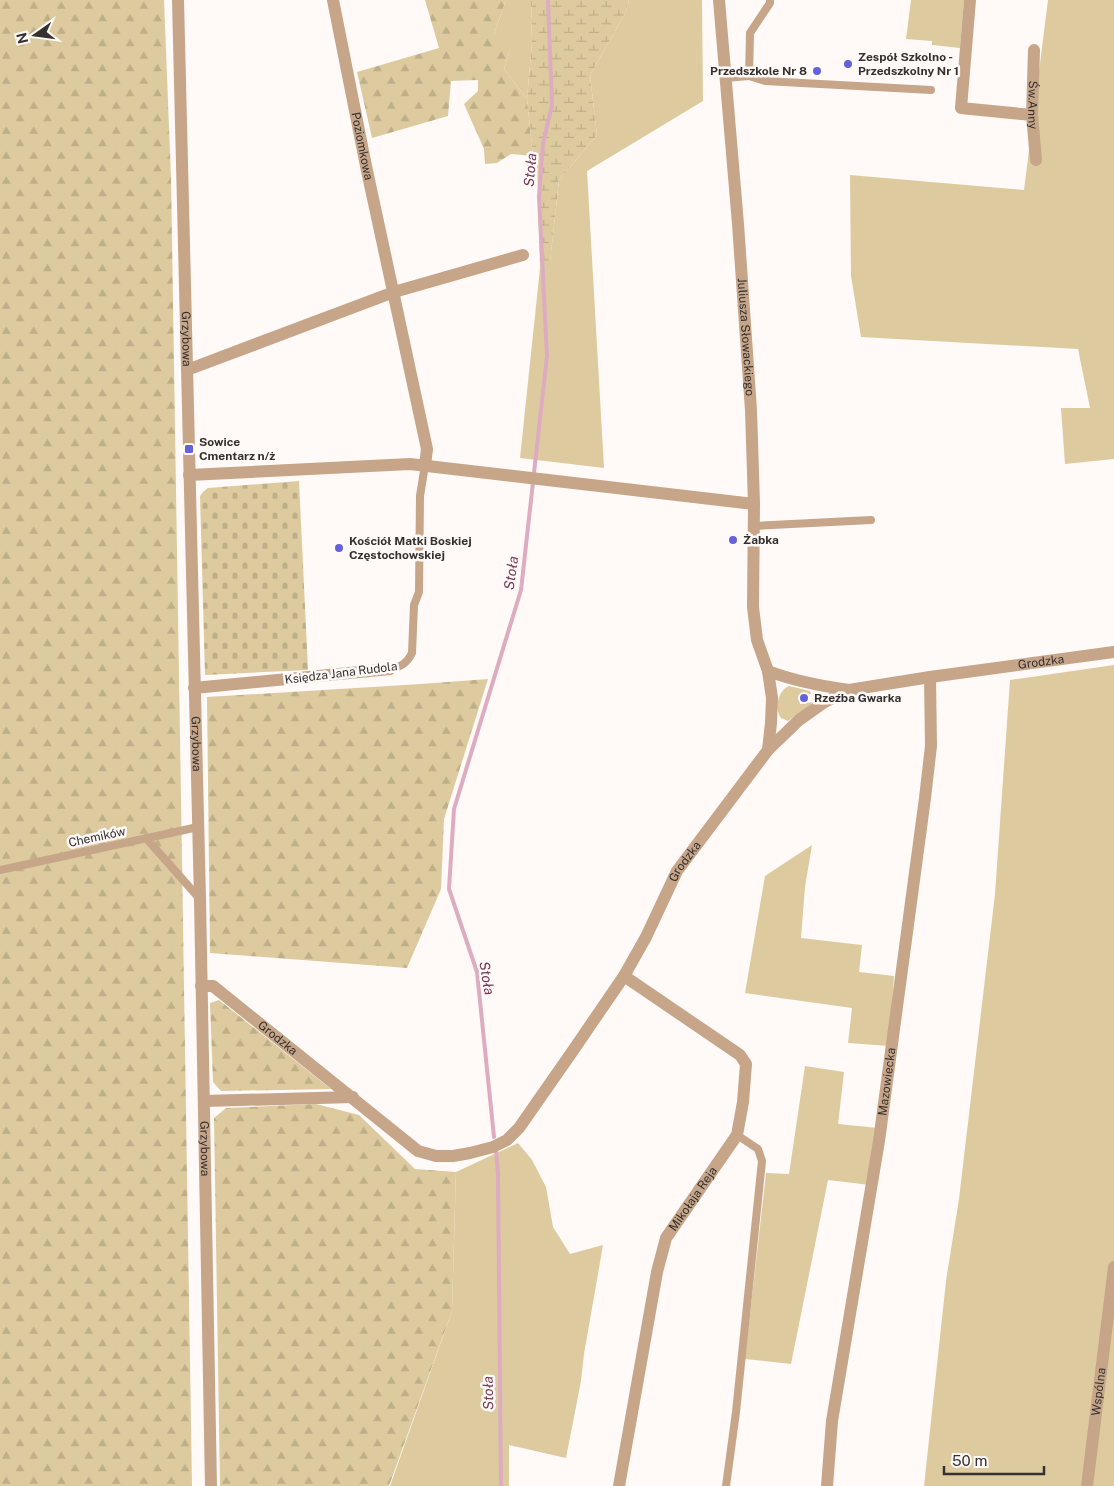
<svg xmlns="http://www.w3.org/2000/svg" width="1114" height="1486" viewBox="0 0 1114 1486" font-family="'Public Sans',sans-serif">
<style>
.green{fill:#ddcb9f}
.forest{fill:url(#forest-firs)}
.wetland{fill:url(#wetland-marsh)}
.cemetery{fill:url(#cemetery-stones)}
.lines{fill:none;stroke-linecap:round;stroke-linejoin:round}
.stream{stroke:#ddacc0;stroke-width:4}
.service{stroke:#c6a588;stroke-width:8}
.minor{stroke:#c6a588;stroke-width:12}
.tertiary{stroke:#c6a588;stroke-width:12}
.poi-dot{fill:#6462db;stroke:#fff9f7;stroke-width:2}
.labels{text-anchor:middle;dominant-baseline:central;stroke-width:5;stroke-linejoin:round;paint-order:stroke}
.poi-label{font-size:12px;font-weight:bold;fill:#343130;stroke:#fff9f7;text-anchor:start}
.street-label{font-size:12px;fill:#343130;stroke:#fff9f7}
.water-label{font-size:14px;font-style:italic;fill:#753754;stroke:#fff9f7}
</style>
<defs>
<pattern id="forest-firs" width="22" height="20" patternUnits="userSpaceOnUse" patternTransform="scale(1.25)"><rect width="22" height="20" fill="#ddcb9f"/><path d="M5 1l3.5 6h-7zM16 11l3.5 6h-7z" fill="#beaf89"/></pattern>
<pattern id="wetland-marsh" width="20" height="14" patternUnits="userSpaceOnUse" patternTransform="scale(1.25)"><rect width="20" height="14" fill="#ddcb9f"/><path d="M1 5h8M5 5V1M11 12h8M15 12V8" fill="none" stroke="#beaf89"/></pattern>
<pattern id="cemetery-stones" width="16" height="16" patternUnits="userSpaceOnUse" patternTransform="scale(1.25)"><rect width="16" height="16" fill="#ddcb9f"/><path d="M2 7V4a2 2 0 0 1 4 0v3zM10 15v-3a2 2 0 0 1 4 0v3z" fill="#beaf89"/></pattern>
</defs>
<rect width="100%" height="100%" fill="#fff9f7"/>
<g class="green">
<path d="M506 0H531L532 43 527 99 504 69 510 50 494 34Z"/>
<path d="M629 0H702L703 101 587 171 604 468 520 458 540 268 550 261 559 180 597 135 590 75 626 12Z"/>
<path d="M911 0H964L960 48 932 45V41L906 39Z"/>
<path d="M1048 0H1114V459L1065 464 1061 408H1090L1078 349 861 337 851 276 850 175 1024 190Z"/>
<path d="M1114 665V1486H924L946 1281 959 1199 995 894 1010 680Z"/>
<path d="M789 686 810 691 811 694 799 696 800 704 813 702 810 705 788 721 781 718C774 709 778 690 789 686Z"/>
<path d="M812 845 805 887 801 938 862 945 859 972 894 976 889 1046 848 1043 852 1008 745 993 765 876Z"/>
<path d="M805 1066 844 1072 838 1124 878 1128 870 1185 828 1180 791 1364 745 1359 766 1173 789 1174Z"/>
<path d="M518 1143 532 1160 546 1187 553 1227 570 1254 603 1245 584 1354 581 1381 566 1458 509 1445V1486H390L452 1311 456 1172Z"/>
</g>
<g class="forest">
<path d="M0 0H164L171 178 192 1486H0Z"/>
<path d="M425 0H506L494 34 506 39 510 50 504 69 527 99 533 156 511 154 497 163 485 164 484 149 464 104 478 91V80L451 81 448 116 372 138 357 72 439 48Z"/>
<path d="M488 679 444 819 441 889 407 968 210 953 207 697 421 684Z"/>
<path d="M219 1000 331 1089 221 1091 213 1082 210 1003Z"/>
<path d="M316 1104 359 1115 415 1169 456 1172 452 1311 389 1486H220L214 1118 226 1108Z"/>
</g>
<path class="wetland" d="M531 0H629L626 12 590 75 597 135 559 180 550 262 540 268 537 163 533 156 527 99 532 43Z"/>
<path class="cemetery" d="M299 481 308 670 205 675 200 496 203 492 208 488Z"/>
<g class="lines">
<g class="stream">
<path d="M494 1137 477 972 449 889 454 809 521 590 547 356 539 197 543 144 552 105 548 0"/>
<path d="M496 1150 498 1174 501 1486"/>
</g>
<g class="service">
<path d="M749 76 765 81 931 90"/>
<path d="M725 78 749 76 750 33 770 3V0"/>
<path d="M754 526 871 520"/>
<path d="M390 669C401 667 407 663 412 653L414 605 419 592 420 496 425 465"/>
<path d="M146 838 199 898"/>
<path d="M0 870 198 827"/>
<path d="M726 1486 736 1412 762 1161 758 1149 737 1135"/>
</g>
<g class="minor">
<path id="s1" d="M333 0 366 166 427 449 425 465"/>
<path id="s2" d="M719 0 738 224 751 410 754 504 753 607 757 640 768 671 772 698 771 723 768 750"/>
<path d="M970 0 961 108 1032 115"/>
<path id="s3" d="M1034 50 1032 115 1036 160"/>
<path d="M187 370 394 292 523 255"/>
<path d="M189 475 410 464 754 504"/>
<path d="M768 671C794 681 821 686 849 690"/>
<path d="M194 688 390 669"/>
<path id="s4" d="M619 1486 657 1272 666 1238 737 1135 743 1102 746 1064 740 1055 624 976"/>
<path id="s5" d="M827 1486 832 1421 879 1141 925 798 931 746 930 677"/>
<path id="s6" d="M1087 1486 1114 1267"/>
</g>
<g class="tertiary">
<path id="s7" d="M178 0 200 899 211 1486"/>
<path id="s8" d="M201 986H213L418 1151 436 1156H453L470 1153 493 1147 507 1140 519 1128 572 1052 624 976 646 937 677 871 768 750 799 720 823 703 849 690 930 677 1114 652"/>
<path d="M204 1101 353 1097"/>
</g>
</g>
<g class="poi-dot">
<circle cx="848" cy="64" r="5"/>
<circle cx="817" cy="71" r="5"/>
<rect x="184" y="444" width="10" height="10" rx="2.5"/>
<circle cx="733" cy="540" r="5"/>
<circle cx="339" cy="548" r="5"/>
<circle cx="804" cy="698" r="5"/>
</g>
<g class="labels">
<g class="poi-label">
<text x="858" y="57">Zespół Szkolno -<tspan x="858" dy="14">Przedszkolny Nr 1</tspan></text>
<text x="807" y="71" text-anchor="end">Przedszkole Nr 8</text>
<text x="199" y="442">Sowice<tspan x="199" dy="14">Cmentarz n/ż</tspan></text>
<text x="743" y="540">Żabka</text>
<text x="349" y="541">Kościół Matki Boskiej<tspan x="349" dy="14">Częstochowskiej</tspan></text>
<text x="814" y="698">Rzeźba Gwarka</text>
</g>
<g class="street-label">
<text stroke="none"><textPath href="#s3" startOffset="55">Św.Anny</textPath></text>
<text stroke="none"><textPath href="#s1" startOffset="149">Poziomkowa</textPath></text>
<text stroke="none"><textPath href="#s2" startOffset="338">Juliusza Słowackiego</textPath></text>
<text stroke="none"><textPath href="#s7" startOffset="339">Grzybowa</textPath></text>
<text stroke="none"><textPath href="#s8" startOffset="1134">Grodzka</textPath></text>
<text transform="translate(341 673) rotate(-7)">Księdza Jana Rudola</text>
<text stroke="none"><textPath href="#s7" startOffset="744">Grzybowa</textPath></text>
<text transform="translate(97 837) rotate(-12)">Chemików</text>
<text stroke="none"><textPath href="#s8" startOffset="699">Grodzka</textPath></text>
<text stroke="none"><textPath href="#s8" startOffset="95">Grodzka</textPath></text>
<text stroke="none"><textPath href="#s5" startOffset="409">Mazowiecka</textPath></text>
<text stroke="none"><textPath href="#s7" startOffset="1149">Grzybowa</textPath></text>
<text stroke="none"><textPath href="#s4" startOffset="300">Mikołaja Reja</textPath></text>
<text stroke="none"><textPath href="#s6" startOffset="95">Wspólna</textPath></text>
</g>
<g class="water-label">
<text transform="translate(530 170) rotate(-85)">Stoła</text>
<text transform="translate(511 573) rotate(-82)">Stoła</text>
<text transform="translate(487 978) rotate(80)">Stoła</text>
<text transform="translate(488 1393) rotate(-91)">Stoła</text>
</g>
</g>
<g transform="translate(35 35) rotate(256)" stroke="#fff9f7" stroke-width="4" paint-order="stroke">
<path d="M0-4L9 19L0 12L-9 19Z" fill="#343130"/>
<text y="-8" font-size="14" font-weight="bold" text-anchor="middle" fill="#343130">N</text>
</g>
<path d="M944 1466v8h100v-8" fill="none" stroke="#343130" stroke-width="2.5"/>
<text x="952" y="1466" font-size="15" fill="#343130" stroke="#fff9f7" stroke-width="4" paint-order="stroke">50 m</text>
</svg>
